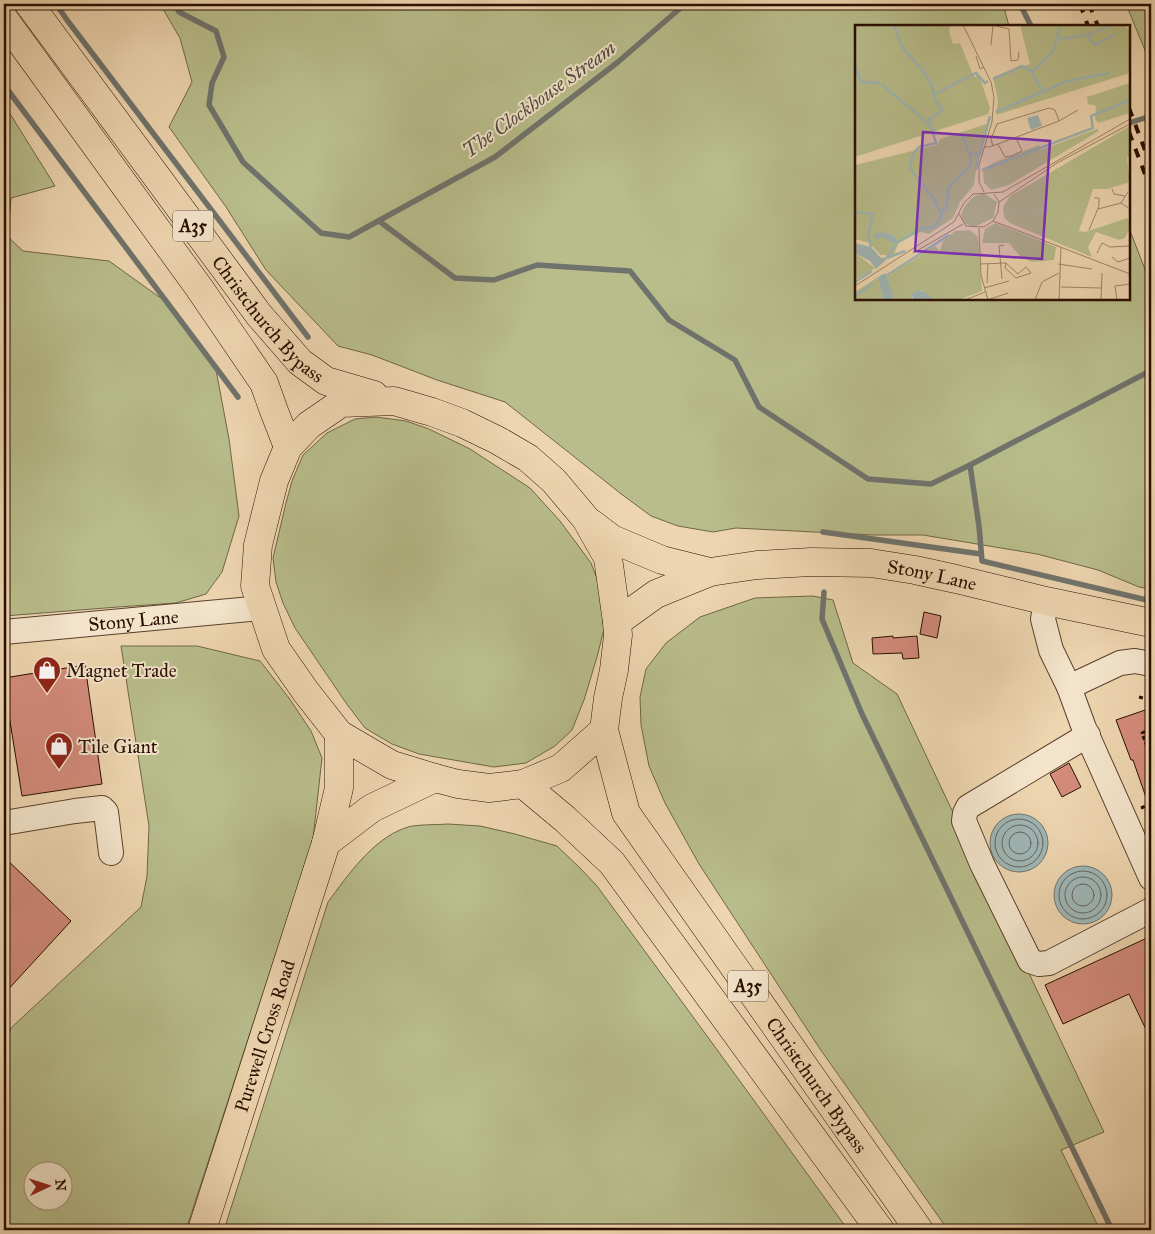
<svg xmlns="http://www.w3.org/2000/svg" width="1155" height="1234" viewBox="0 0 1155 1234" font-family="'IM FELL Great Primer',serif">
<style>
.green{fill:#b8bd8b;stroke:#706646;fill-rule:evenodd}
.water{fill:#9eb6b6;stroke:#6f736d}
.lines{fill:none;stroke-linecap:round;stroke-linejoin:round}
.shore{stroke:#64625b;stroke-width:1}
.stream{stroke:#6f736d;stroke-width:5.5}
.building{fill:#d38b7b;stroke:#290e00}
.minor-casing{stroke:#5a402c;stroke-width:26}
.major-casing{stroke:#290e00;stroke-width:29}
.path{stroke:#290e00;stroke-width:3;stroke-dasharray:4 2.5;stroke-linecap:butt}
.minor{stroke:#f3e4cb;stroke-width:24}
.major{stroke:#edd5af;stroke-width:28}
.rail{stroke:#290e00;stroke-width:4;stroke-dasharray:9 9;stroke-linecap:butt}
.labels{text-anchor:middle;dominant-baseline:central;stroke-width:4;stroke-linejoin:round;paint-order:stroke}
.shield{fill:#f3e4cb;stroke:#664e3d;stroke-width:1}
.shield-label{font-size:18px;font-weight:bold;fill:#290e00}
.street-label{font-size:19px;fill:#290e00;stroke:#f3e4cb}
.poi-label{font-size:19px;fill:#290e00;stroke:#f3e4cb;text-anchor:start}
.water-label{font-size:20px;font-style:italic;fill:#524940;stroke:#f3e4cb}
.inset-river{fill:none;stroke:#9eb6b6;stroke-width:2.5}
.inset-road{fill:none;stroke:#9f8569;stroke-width:1}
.view{fill:#7b2cbf;fill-opacity:0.15;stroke:#7b2cbf;stroke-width:2.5}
.inset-edge{fill:none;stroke:#290e00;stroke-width:2.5}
</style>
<rect width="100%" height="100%" fill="#edd5af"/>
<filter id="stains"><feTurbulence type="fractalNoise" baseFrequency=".004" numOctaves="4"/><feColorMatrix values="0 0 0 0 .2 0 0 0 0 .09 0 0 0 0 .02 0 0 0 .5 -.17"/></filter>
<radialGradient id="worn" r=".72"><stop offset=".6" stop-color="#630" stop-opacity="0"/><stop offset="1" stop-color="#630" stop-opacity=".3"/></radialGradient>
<g class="green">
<path d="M160 4H1003L1009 26H856V299H1129V228L1151 285V589L1139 587 1098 570 1037 554 923 535H873L736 528 713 532 678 526 651 516 620 493 505 402 437 380 372 355 338 346 266 270 226 207 169 127 192 82 180 38Z"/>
<path d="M1126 4H1151V65Z"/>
<path d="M4 104 55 186 11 198 8 237 23 251 109 261 169 304 216 370 229 439 239 516 222 572 206 594 176 603 118 607 4 616Z"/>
<path d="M376 417 406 421 429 429 470 449 530 488 560 521 591 563 604 597 605 625 597 657 584 700 572 730 555 746 526 763 494 767 419 754 392 744 365 728 346 703 295 628 283 603 276 582 273 558 286 503 292 481 303 455 327 433 355 419Z"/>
<path d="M813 596 833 600 853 663 897 694 1104 1132 1061 1150 1100 1230H948L820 1049 699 864 665 803 649 766 641 725 640 697 646 669 666 643 700 617 755 598Z"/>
<path d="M121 646H197L260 661 289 698 311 731 322 758 313 839 186 1230H4V1049L11 1028 141 907 147 876 149 826ZM32 1172H62V1202H32Z"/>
<path d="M448 824 480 826 515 834 557 846 579 867 597 886 718 1051 848 1230H224L328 902C348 875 373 839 405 828 414 824 437 825 448 824Z"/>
</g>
<g class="water">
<circle cx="1019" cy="843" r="29"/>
<circle cx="1083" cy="895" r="29"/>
</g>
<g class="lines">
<g class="shore">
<circle cx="1019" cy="843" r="24"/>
<circle cx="1020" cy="843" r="18"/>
<circle cx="1020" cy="843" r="11"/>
<circle cx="1083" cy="895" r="24"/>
<circle cx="1083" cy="895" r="18"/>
<circle cx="1083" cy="895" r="11"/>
</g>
<g class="stream">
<path d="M56 4 67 20 308 337"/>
<path d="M175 4 179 12 216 31 224 57 212 83 209 105 243 162 321 233 349 237 495 157 618 62 685 4"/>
<path d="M1020 4 1031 26"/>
<path d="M4 85 238 397"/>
<path d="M1129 123 1151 116"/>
<path d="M379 221 455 278 494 280 537 265 630 271 669 320 735 360 759 407 868 479 931 484 970 465 979 526 982 561 1151 601"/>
<path d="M970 465 1150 371"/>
<path d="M823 532 981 554"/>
<path d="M824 592 822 619 862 714 1112 1230"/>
</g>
</g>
<g class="building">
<path d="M924 612 941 616 937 638 920 634Z"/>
<path d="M893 636V638L917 636 919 658 903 659 902 653 873 654 872 638Z"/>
<path d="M85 665 102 784 22 796 4 684V678Z"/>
<path d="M1151 708V806H1149L1133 760H1131L1116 720Z"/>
<path d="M1069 763 1081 787 1062 797 1050 774Z"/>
<path d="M4 857 71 921 4 994Z"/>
<path d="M1147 938 1151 948V1040L1129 994 1063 1024 1045 985Z"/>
</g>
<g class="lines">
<g class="minor-casing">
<g id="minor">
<path d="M1046 601 1043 619 1051 650 1069 687 1084 728 1151 878"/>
<path id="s1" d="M4 632 262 608"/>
<path d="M1069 687 1120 663 1135 661 1151 664"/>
<path d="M1088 735 968 807 965 813 964 821 982 864 1030 961 1039 964 1049 963 1151 910"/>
<path d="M4 823 75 811 102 808 106 812 111 853"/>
</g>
</g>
<g class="major-casing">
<g id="major">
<path id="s2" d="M29 4 259 315 300 362 326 381 374 395"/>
<path d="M4 19 200 289 264 383 274 411 288 447"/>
<path d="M591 523 612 539 662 560 710 572"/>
<path id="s3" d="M617 622 656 594 710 572 757 565 811 562 871 563 915 570 956 579 1046 601 1151 623"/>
<path id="s4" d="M604 730 561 768 523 784 489 788 458 784 435 778 392 765 339 734 306 692 276 649 255 586 258 545 274 481 288 447 309 425 341 403 394 401 432 412 462 423 497 440 528 458 554 481 586 519 608 558 617 622 618 635 614 670 608 698 604 730 626 813 919 1230"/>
<path d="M523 784 565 819 612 863 880 1230"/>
<path d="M326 843 372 808 435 778"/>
<path id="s5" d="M202 1230 326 843 339 788V734"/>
</g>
</g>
<g class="path">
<path d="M1139 697 1151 700"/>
<path d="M1151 729 1142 733 1150 755 1149 756 1151 765"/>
<path d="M1141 808 1151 804"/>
</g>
<use href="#minor" class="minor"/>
<use href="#major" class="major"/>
<g class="rail">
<path d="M1080 4 1088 26"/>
<path d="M1089 4 1098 26"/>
<path d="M1129 108 1151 166"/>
<path d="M1129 132 1151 190"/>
</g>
</g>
<defs>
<g id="shop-pin" transform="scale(1.4375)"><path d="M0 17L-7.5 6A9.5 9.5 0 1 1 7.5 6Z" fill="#8f2418" stroke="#f3e4cb"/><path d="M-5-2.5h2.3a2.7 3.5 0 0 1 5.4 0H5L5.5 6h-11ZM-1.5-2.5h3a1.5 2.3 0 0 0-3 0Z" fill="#fff"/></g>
</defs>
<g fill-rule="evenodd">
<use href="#shop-pin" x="47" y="670"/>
<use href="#shop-pin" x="59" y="746"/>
</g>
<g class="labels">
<g class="shield">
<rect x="173" y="210.5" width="40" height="31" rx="4"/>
<rect x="728" y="970.5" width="40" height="31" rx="4"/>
</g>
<g class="shield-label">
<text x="193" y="226">A35</text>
<text x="748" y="986">A35</text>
</g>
<g class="street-label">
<text stroke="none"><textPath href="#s2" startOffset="396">Christchurch Bypass</textPath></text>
<text stroke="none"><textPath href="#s3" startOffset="330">Stony Lane</textPath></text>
<text stroke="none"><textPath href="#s1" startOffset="130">Stony Lane</textPath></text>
<text stroke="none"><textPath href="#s5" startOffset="204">Purewell Cross Road</textPath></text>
<text stroke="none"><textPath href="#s4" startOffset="1600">Christchurch Bypass</textPath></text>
</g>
<g class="poi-label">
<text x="66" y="670">Magnet Trade</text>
<text x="78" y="746">Tile Giant</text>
</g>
<g class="water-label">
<text transform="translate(539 99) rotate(-36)">The Clockhouse Stream</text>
</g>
</g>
<g transform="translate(855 25)">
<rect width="275" height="275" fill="#edd5af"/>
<path d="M0 0H96L94 6 98 19 105 18 119 52 124 50 135 83 133 89 0 132ZM165 0H270L275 6V48L141 90 143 75 138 52 175 39ZM275 58V88L243 98 240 94 241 81 233 79 232 72ZM132 99 122 135 119 160 105 177 98 193 74 209 65 207 43 218 39 230H26L14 218 0 214V140L82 120 85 114ZM275 101V130L272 133 275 157 252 164H238L224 206 230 207 273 193 275 203 270 213 264 215 241 207 233 222 237 232 155 198 149 192 148 182 155 171ZM242 104 244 106 154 160 136 165 129 158 128 144 138 138 184 120 186 125ZM129 168 142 177 138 193 119 202 109 198 106 190 110 181 118 172ZM140 198 201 222 199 235 177 237 166 232 154 218H127L130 204ZM115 205 123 212 127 266 104 275H79L66 265 56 273 58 275H40L32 252 80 221 85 226 88 216 100 206ZM0 228 20 243 0 255ZM23 252 28 275H0V267Z" fill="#b8bd8b"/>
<path d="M183 90 187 101 176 105 172 93ZM24 207 38 210 42 216 39 219 28 212 20 215 19 210ZM0 218 16 222 26 233 34 232 21 244 15 236 0 228ZM30 248 32 252 40 275H28L23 252ZM64 265 71 268 79 275H58L57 268Z" fill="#9eb6b6"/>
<path class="inset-river" d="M233 10 255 1M205 14 232 10 240 20 261 9M0 41 6 57 24 58M177 47 187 65M138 54 167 41 176 46 181 44 198 26 206 0M26 59 66 92 79 106M80 69 121 48 130 58 133 56M141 87 212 56 254 48M107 110 114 128M121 145 124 129M127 145 238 103 236 91 275 75M0 187 18 189 13 210 16 222M86 188 92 181 93 163 116 140 115 129H125L135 91M32 232 42 218 65 204 79 202 87 191 80 176 55 143 57 130 64 122 81 118 74 94 88 85 80 75 76 58 68 46 47 22 39 0M32 233 50 226M31 251 94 210M0 257 17 246M0 271 19 258"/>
<path class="inset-road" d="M108 0 136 57 139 72 137 97 124 140V157L129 167M137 0 154 4 156 36 163 35 164 27M136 20 138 0M121 31 125 44 129 42M204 96 223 85M143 119 150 132 156 131 167 126 161 113M129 122H134L143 119 204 96 200 85 194 83 142 99 136 114 138 121M257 164 259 169 270 171M273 167 266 178 275 184M144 177 202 138 275 99M243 184 266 178M104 189 111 201 129 202 138 196 143 187 144 177 139 169M138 196 275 249M124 203 126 250 133 275M234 205 244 181V173H239M58 228 108 199M242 228 247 218 255 222 275 221M257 232 263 237 275 233M151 238 163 249 171 242 176 248 161 253 150 243ZM125 239 151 238M203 239 237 244M147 254 144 221 149 220M132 258 133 239M0 261 99 197 109 178 118 169 148 167 275 94M206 262 246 263M129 263 154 256M110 275 130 267M132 275 153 268M180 275 187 257 204 248M204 275 206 222M246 275 247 248M262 275 260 261 275 259V261"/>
<path class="view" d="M68 107 195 116 187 234 60 226Z"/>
<rect width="275" height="275" class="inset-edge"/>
</g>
<rect width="1155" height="1234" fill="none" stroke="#edd5af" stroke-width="20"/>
<rect x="5" y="5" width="1145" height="1224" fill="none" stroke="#290e00" stroke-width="2.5"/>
<rect x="10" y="10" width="1135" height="1214" fill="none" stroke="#290e00"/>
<g transform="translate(48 1186) rotate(86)"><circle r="24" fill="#f3e4cb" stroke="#a28e7a"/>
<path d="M0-4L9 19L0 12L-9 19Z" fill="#8f2418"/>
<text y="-8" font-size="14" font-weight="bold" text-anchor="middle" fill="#290e00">N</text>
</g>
<rect width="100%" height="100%" filter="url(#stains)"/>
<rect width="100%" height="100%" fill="url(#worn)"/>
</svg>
